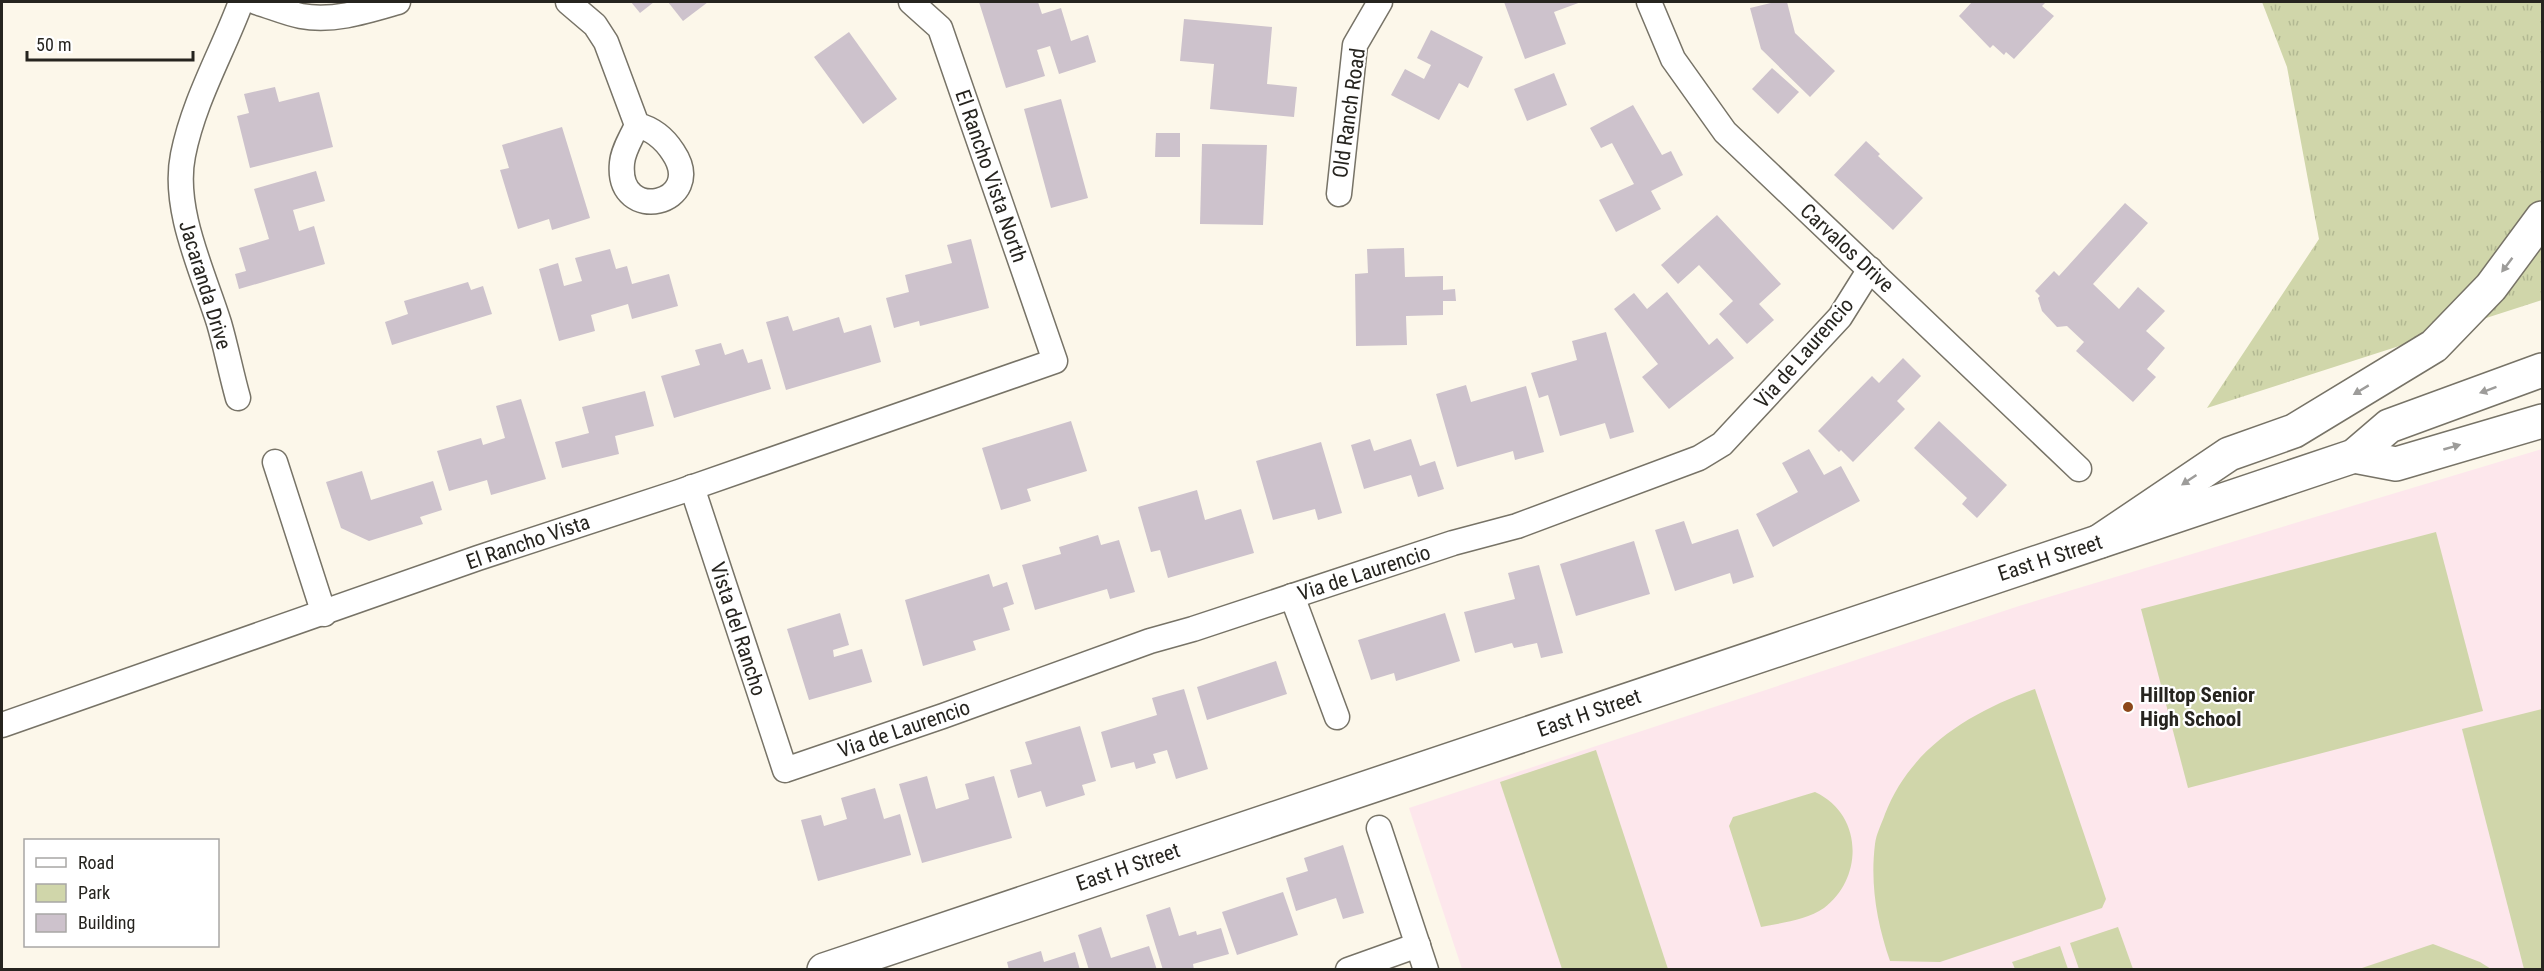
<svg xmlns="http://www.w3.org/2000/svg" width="2544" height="971" viewBox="0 0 2544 971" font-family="'Roboto Condensed',sans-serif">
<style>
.education{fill:#fde7ec}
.grass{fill:url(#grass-tufts)}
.park{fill:#d0d6aa}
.building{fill:#cdc2cc}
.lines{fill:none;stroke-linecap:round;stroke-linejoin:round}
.minor-casing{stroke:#777367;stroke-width:27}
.primary-casing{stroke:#777367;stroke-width:36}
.motorway-casing{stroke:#777367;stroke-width:36}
.minor{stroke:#fff;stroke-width:24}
.primary{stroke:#fff;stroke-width:33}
.motorway{stroke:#fff;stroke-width:33}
.oneway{fill:#9d9c9a}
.poi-dot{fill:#8c481a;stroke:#fff;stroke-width:2}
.labels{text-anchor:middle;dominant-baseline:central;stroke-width:4.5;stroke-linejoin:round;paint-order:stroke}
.street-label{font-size:21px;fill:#26241f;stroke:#fff}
.poi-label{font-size:21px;font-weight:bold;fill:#26241f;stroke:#fff;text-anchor:start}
</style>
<defs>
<pattern id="grass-tufts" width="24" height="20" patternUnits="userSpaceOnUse" patternTransform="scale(1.5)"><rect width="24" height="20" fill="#d0d6aa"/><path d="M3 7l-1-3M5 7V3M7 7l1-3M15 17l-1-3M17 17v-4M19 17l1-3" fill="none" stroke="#b2b892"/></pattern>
</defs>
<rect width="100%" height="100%" fill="#fcf7ea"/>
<path class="education" d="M2542 449V969H1462L1409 808 2019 606Z"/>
<path class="grass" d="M2262 2H2542V300L2207 408 2319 239 2287 67Z"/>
<g class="park">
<path d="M2436 532 2483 711 2188 788 2141 609Z"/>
<path d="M2035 689 2106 899 2102 908 1940 962 1890 961C1877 923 1870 885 1875 844 1876 834 1882 823 1885 814 1911 747 1971 712 2035 689Z"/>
<path d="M2542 709V969H2524L2462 729Z"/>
<path d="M1596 750 1668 969H1562L1500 782Z"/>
<path d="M1815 792C1863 814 1864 878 1824 908 1807 920 1781 923 1761 927L1729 826 1733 817Z"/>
<path d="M2118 927 2133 969H2079L2070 943Z"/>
<path d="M2433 944 2480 962 2491 969H2359Z"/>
<path d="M2060 946 2068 969H2015L2012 962Z"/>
</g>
<g class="building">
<path d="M631 2H654L640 13Z"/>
<path d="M668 2H708L683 21Z"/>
<path d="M979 2H1038L1042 14 1061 8 1071 41 1088 35 1096 62 1059 74 1050 46 1037 50 1045 76 1006 88Z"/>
<path d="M1504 2H1581L1554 12 1566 44 1525 59Z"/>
<path d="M1775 2H1787L1795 33 1835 71 1810 97 1761 49 1750 8Z"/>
<path d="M1972 2H2046L2042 6 2054 16 2014 59 2006 52 2004 55 1993 45 1990 48 1959 16Z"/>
<path d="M1184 19 1272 27 1267 84 1297 87 1294 117 1210 109 1214 64 1180 61Z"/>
<path d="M1431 30 1483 57 1468 88 1459 83 1439 120 1391 95 1405 69 1424 79 1431 65 1417 58Z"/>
<path d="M849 32 897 99 863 124 814 57Z"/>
<path d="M1772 68 1799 92 1778 114 1752 89Z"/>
<path d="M1554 73 1567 105 1527 121 1514 89Z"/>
<path d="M275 87 279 102 319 92 333 147 250 168 237 116 249 113 244 94Z"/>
<path d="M1061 99 1088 198 1051 208 1024 109Z"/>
<path d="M1633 105 1662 155 1671 151 1683 175 1651 191 1661 209 1616 232 1599 200 1634 184 1612 143 1601 148 1590 128Z"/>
<path d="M562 127 590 218 552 230 549 219 518 229 500 170 509 168 502 145Z"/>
<path d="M1156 133H1180V157H1155Z"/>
<path d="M1866 141 1880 154 1878 156 1923 198 1893 230 1834 175Z"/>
<path d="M1202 144 1267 145 1263 225 1200 224Z"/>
<path d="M316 171 325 201 293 210 299 231 314 226 325 264 239 289 235 274 246 271 239 248 269 239 254 189Z"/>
<path d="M2125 203 2148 223 2093 284 2119 309 2138 287 2165 311 2146 331 2165 348 2147 369 2156 377 2133 402 2076 351 2084 342 2067 326 2057 327 2042 311 2038 298 2040 296 2035 291 2054 271 2059 276Z"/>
<path d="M1717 215 1781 284 1759 304 1774 320 1747 344 1719 314 1733 301 1699 265 1678 284 1661 265Z"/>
<path d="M971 239 989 308 920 326 919 321 894 328 886 298 909 292 905 275 952 263 947 245Z"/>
<path d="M1404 248 1405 277 1443 276V290L1455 289 1456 301H1443V315L1406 316 1407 345 1356 346 1355 274 1368 273 1367 249Z"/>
<path d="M610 249 616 269 627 266 632 284 669 274 678 306 632 319 628 304 591 315 595 331 559 341 539 269 558 263 564 286 582 281 575 258Z"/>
<path d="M468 282 471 290 483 286 492 314 392 345 385 322 408 314 404 301Z"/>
<path d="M1667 292 1709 345 1717 338 1734 358 1669 409 1642 377 1658 364 1614 309 1634 293 1647 309Z"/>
<path d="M788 316 793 331 839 317 844 333 871 325 881 362 786 390 766 322Z"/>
<path d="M1606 332 1634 432 1610 439 1605 423 1560 436 1548 395 1539 398 1531 373 1577 360 1572 341Z"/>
<path d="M721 343 725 355 743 349 748 363 762 359 771 389 674 418 661 376 700 365 695 350Z"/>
<path d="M1903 358 1921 376 1897 401 1905 409 1853 462 1841 450 1839 452 1818 431 1872 376 1879 383Z"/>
<path d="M1466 385 1471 402 1526 386 1544 452 1515 460 1513 451 1457 467 1436 394Z"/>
<path d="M645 391 654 426 615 436 619 454 562 468 555 442 589 433 582 407Z"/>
<path d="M521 399 546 479 491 495 487 480 449 491 437 451 481 438 483 445 505 438 496 406Z"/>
<path d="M1071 421 1087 471 1027 489 1031 501 1001 510 982 448Z"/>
<path d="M1939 421 2007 485 1977 518 1962 504 1967 498 1914 448Z"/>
<path d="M1370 439 1374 451 1411 439 1420 466 1435 461 1444 489 1418 497 1411 475 1364 489 1351 445Z"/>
<path d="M1321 442 1342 513 1318 520 1315 509 1273 520 1256 461Z"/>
<path d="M1809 449 1824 475 1841 466 1860 501 1773 547 1756 514 1798 492 1782 463Z"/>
<path d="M362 471 371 500 433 481 442 510 420 517 423 524 369 541 341 528 326 482Z"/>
<path d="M1197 490 1205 520 1241 509 1254 553 1168 578 1160 550 1151 552 1138 507Z"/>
<path d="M1684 521 1692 544 1738 529 1754 577 1733 584 1730 573 1675 591 1655 530Z"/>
<path d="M1098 535 1101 545 1119 540 1135 592 1110 599 1107 589 1035 610 1022 565 1061 554 1059 547Z"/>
<path d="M1634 541 1650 594 1576 616 1560 564Z"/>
<path d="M1539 565 1563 653 1541 658 1537 643 1514 648 1512 643 1475 653 1464 612 1515 599 1508 573Z"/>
<path d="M989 574 993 587 1007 582 1014 604 1003 608 1010 630 973 641 976 650 923 666 905 600Z"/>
<path d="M840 613 849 645 833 650 834 657 862 649 872 682 809 700 787 629Z"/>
<path d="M1445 613 1460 661 1396 681 1394 673 1371 680 1358 640Z"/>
<path d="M1276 661 1287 694 1207 720 1197 687Z"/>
<path d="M1184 689 1208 769 1176 779 1167 750 1153 754 1156 763 1136 769 1134 762 1111 768 1101 732 1157 715 1152 698Z"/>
<path d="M1080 726 1096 781 1082 785 1085 795 1046 807 1041 791 1018 798 1010 770 1032 764 1025 742Z"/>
<path d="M927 776 936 809 969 799 965 784 994 776 1012 838 922 863 899 784Z"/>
<path d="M875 788 884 819 900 814 911 855 818 881 801 820 821 815 824 826 847 819 841 798Z"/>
<path d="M1343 845 1364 913 1343 919 1336 898 1296 911 1286 878 1308 871 1304 858Z"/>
<path d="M1283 892 1298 935 1237 955 1222 912Z"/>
<path d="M1170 907 1179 936 1196 931 1197 935 1221 928 1229 954 1193 964 1194 970H1163L1146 915Z"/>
<path d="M1101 927 1111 958 1149 946 1157 970H1089L1078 935Z"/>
<path d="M1041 951 1044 962 1075 952 1080 970H1009L1007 962Z"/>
</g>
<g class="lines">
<g class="minor-casing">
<g id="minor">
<path d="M256 2C270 6 286 13 301 16 334 22 367 11 398 2"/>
<path d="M568 2 595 25 606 42 637 125C632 137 623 150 622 163 616 226 708 204 673 152 664 138 653 129 637 125"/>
<path d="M1649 2 1673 59 1725 132 2079 469"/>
<path d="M1339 194 1355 45 1380 2"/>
<path d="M238 398C231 373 226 347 219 323 203 272 172 209 183 155 194 100 222 53 241 2"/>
<path d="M275 462 324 614"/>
<path d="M692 487 785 770 943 716 1150 641 1193 629 1453 543 1517 526 1699 458 1722 444 1840 317 1870 269"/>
<path d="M1292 596 1337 717"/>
<path d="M2 725 478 558 679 492 1055 361 940 28 911 2"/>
<path d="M1379 828 1426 970"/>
<path d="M1348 970 1418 945"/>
</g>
</g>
<g class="primary-casing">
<g id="primary">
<path d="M2354 456 2396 464 2542 421"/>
<path d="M824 970 2354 456 2389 426 2542 370"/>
</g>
</g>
<g class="motorway-casing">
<path id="motorway" d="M2100 541 2229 454 2294 431 2434 346 2491 287 2542 218"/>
</g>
<use href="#minor" class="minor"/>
<use href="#primary" class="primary"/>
<use href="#motorway" class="motorway"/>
</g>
<defs><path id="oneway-solid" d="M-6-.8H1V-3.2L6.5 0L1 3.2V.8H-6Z" transform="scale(1.5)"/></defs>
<g class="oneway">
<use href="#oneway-solid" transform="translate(2507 265) rotate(127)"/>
<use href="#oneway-solid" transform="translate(2361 390) rotate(149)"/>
<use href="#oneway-solid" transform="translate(2488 390) rotate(160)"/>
<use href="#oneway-solid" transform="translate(2452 447) rotate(-16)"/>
<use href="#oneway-solid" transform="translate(2189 480) rotate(146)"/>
</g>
<circle class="poi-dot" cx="2128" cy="707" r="6"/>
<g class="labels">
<g class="street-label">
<text transform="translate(1349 113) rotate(-82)">Old Ranch Road</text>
<text transform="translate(991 176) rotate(71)">El Rancho Vista North</text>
<text transform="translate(1847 248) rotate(43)">Carvalos Drive</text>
<text transform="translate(205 285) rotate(73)">Jacaranda Drive</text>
<text transform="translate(1804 353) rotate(-49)">Via de Laurencio</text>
<text transform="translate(528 542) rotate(-19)">El Rancho Vista</text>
<text transform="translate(2050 558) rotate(-18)">East H Street</text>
<text transform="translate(1364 573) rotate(-18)">Via de Laurencio</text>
<text transform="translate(738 629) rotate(72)">Vista del Rancho</text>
<text transform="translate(1589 713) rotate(-19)">East H Street</text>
<text transform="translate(904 729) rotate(-19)">Via de Laurencio</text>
<text transform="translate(1128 867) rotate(-19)">East H Street</text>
</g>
<g class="poi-label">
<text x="2140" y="695">Hilltop Senior<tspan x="2140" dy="24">High School</tspan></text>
</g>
</g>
<rect width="2544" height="971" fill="none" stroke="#26241f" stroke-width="6"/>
<rect x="24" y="839" width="195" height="108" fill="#ffffff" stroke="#a8a7a5" stroke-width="1.5"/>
<rect x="36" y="858" width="30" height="9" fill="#ffffff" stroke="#a8a7a5" stroke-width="1.5"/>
<text x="78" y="869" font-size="18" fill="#26241f">Road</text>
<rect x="36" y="884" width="30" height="18" fill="#d0d6aa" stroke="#a8a7a5" stroke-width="1.5"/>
<text x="78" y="899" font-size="18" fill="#26241f">Park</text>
<rect x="36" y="914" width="30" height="18" fill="#cdc2cc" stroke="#a8a7a5" stroke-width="1.5"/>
<text x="78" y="929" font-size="18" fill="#26241f">Building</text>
<path d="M27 51v9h166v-9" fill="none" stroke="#26241f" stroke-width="3"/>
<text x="36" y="51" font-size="18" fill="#26241f" stroke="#ffffff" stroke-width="4.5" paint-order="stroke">50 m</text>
</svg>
